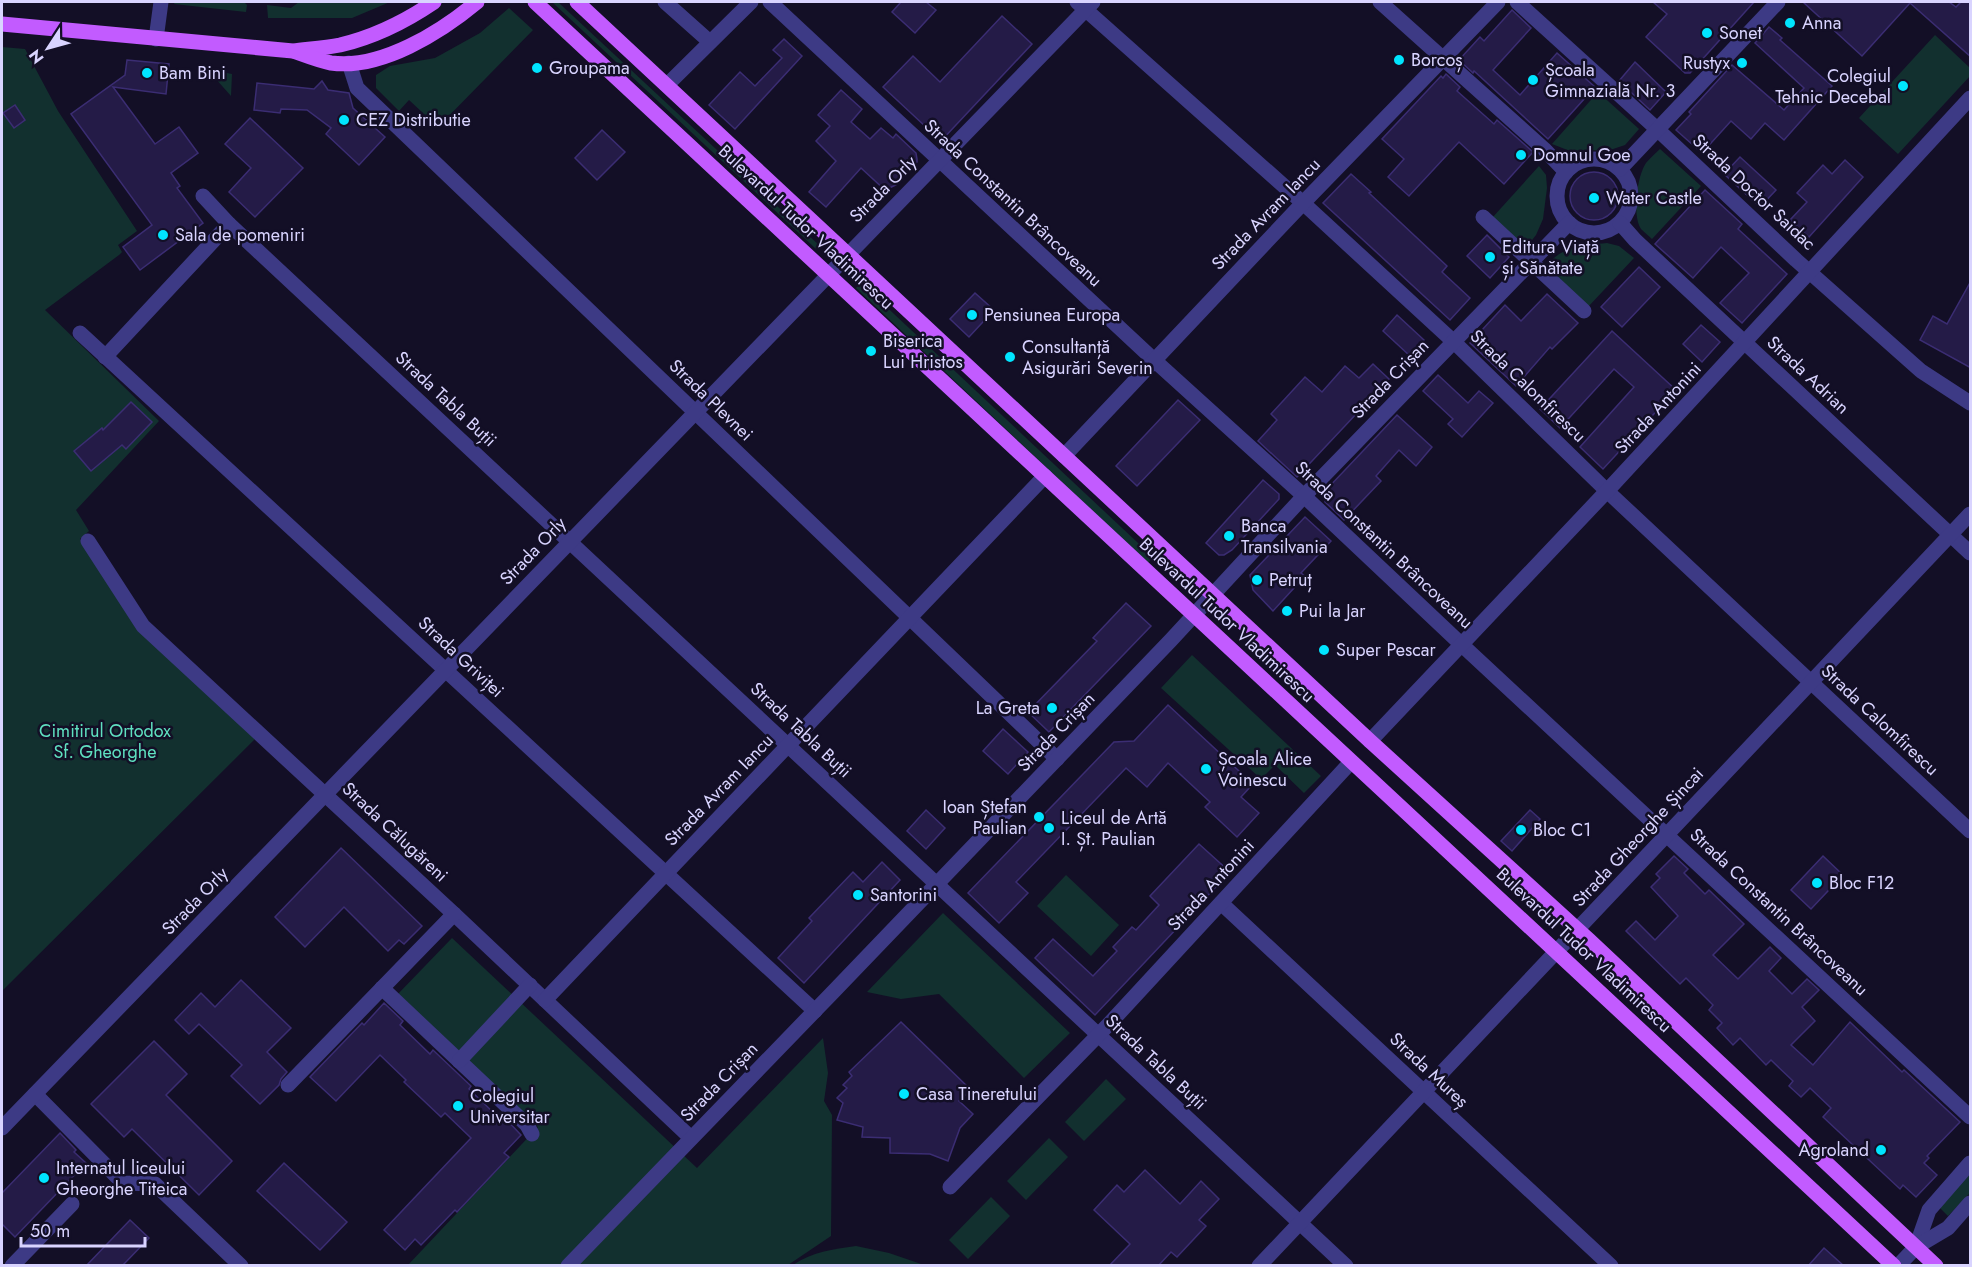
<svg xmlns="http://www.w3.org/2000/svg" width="1972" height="1267" viewBox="0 0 1972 1267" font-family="Jost,sans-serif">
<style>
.green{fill:#12302f}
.building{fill:#241b47;stroke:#3b2d73;stroke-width:1.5}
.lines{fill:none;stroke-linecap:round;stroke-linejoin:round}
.minor{stroke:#3d3a85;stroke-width:15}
.major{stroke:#c25bff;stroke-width:15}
.poi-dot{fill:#00e5ff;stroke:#130f26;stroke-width:2}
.labels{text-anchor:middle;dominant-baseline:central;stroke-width:5;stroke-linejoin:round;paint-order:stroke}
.poi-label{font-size:18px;fill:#d9d4ff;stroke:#130f26;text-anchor:start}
.street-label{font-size:18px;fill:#d9d4ff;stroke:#130f26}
.park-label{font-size:18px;fill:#5fe0c0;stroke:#130f26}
</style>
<rect width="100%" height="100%" fill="#130f26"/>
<g class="green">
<path d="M175 2H244L247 5 246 12 174 4Z"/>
<path d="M299 2H390L352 18H268L267 5 291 8Z"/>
<path d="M552 2H558L820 246 816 249Z"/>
<path d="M509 8 533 30 438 127 409 100 399 111 376 88V75L390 66 435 58 480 33Z"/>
<path d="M1935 35 1970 68V76L1898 154 1859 118Z"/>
<path d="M2 47 25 49 58 111 137 231 118 245 122 252 119 255 45 310 159 421 76 510 89 531 80 539 139 629 255 739 2 991Z"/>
<path d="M207 69 232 74 231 96Z"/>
<path d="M1598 92 1639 129 1625 145 1610 150 1570 151 1552 144Z"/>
<path d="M1660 149 1701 186 1652 239C1648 235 1644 232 1641 229 1632 215 1637 176 1646 163 1650 158 1655 154 1660 149Z"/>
<path d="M1539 166 1546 175 1547 188 1543 219 1536 235 1525 249 1492 218Z"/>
<path d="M1607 243 1619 246 1634 258 1587 308 1544 267C1566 245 1577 246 1607 243Z"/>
<path d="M861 283 1153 557 1148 563 856 288Z"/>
<path d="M1192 655 1321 776 1304 793 1275 765 1261 779 1161 688Z"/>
<path d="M1066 875 1119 925 1091 956 1037 906Z"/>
<path d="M943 913 1070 1033 1024 1078 939 994 901 999 867 992Z"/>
<path d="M452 938 697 1168 823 1038 828 1073 824 1101 832 1115 831 1236 788 1265H408L538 1127 397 995Z"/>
<path d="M1106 1079 1126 1099 1084 1141 1065 1122Z"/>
<path d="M1049 1138 1068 1157 1026 1200 1007 1181Z"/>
<path d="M1970 1171V1193L1948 1216 1938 1206Z"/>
<path d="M991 1197 1010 1216 968 1259 949 1240Z"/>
<path d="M856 1246 889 1253 924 1265H793C812 1252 833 1249 856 1246Z"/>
</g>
<g class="building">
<path d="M901 2H926L936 10 915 33 892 12Z"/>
<path d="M1653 2H1754L1690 73H1685L1646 37 1667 14Z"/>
<path d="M1803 2H1949L1956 7 1961 2H1971V57L1910 3 1862 56Z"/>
<path d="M1512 10 1531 28 1493 70 1520 95 1557 53 1595 87 1548 139 1474 71 1473 73 1459 60 1480 37 1484 41Z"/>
<path d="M1002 16 1032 44 941 141 883 87 913 56 940 82Z"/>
<path d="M1769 27 1782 38 1780 40 1832 86 1784 140 1765 123 1751 139 1731 121 1702 153 1676 130 1691 114 1689 112 1732 65 1784 110 1804 88 1755 43Z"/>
<path d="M784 39 802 56 735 129 709 105 740 72 755 86 782 58 773 50Z"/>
<path d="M127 60 169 64 166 94 113 87 155 144 179 127 198 153 171 173 180 186 177 188 203 223 140 270 123 247 152 225 71 114 125 75Z"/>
<path d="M1635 62 1666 92 1650 110 1619 81Z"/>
<path d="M1446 74 1460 87 1457 91 1494 124 1497 120 1533 152 1504 184 1459 142 1409 196 1388 177 1404 159 1382 139 1441 76 1443 78Z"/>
<path d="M322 81 328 90 349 93 353 108 385 137 359 165 326 134 331 128 307 110 281 109 280 113 254 110 257 83 314 89Z"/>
<path d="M841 90 862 109 851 122 870 139 881 128 893 138 896 134 916 153 917 159V162L896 185 885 190 861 168 826 207 809 192 836 161 816 141 830 126 818 115Z"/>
<path d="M15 105 25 120 14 128 3 113Z"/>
<path d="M250 118 303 168 255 217 229 192 251 168 225 144Z"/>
<path d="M602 130 625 152 597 180 575 158Z"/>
<path d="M1740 157 1776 190 1760 207 1724 174Z"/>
<path d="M1845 160 1863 177 1809 237 1790 220 1807 202 1797 193 1823 165 1832 174Z"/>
<circle cx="1594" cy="196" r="24"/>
<path d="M1351 174 1371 192 1369 193 1447 266 1442 272 1470 298 1450 320 1323 203Z"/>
<path d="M1705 190 1742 224 1738 229 1787 274 1742 323 1720 303 1749 273 1721 247 1693 278 1655 244Z"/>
<path d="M1487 235 1509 257 1490 278 1467 256Z"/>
<path d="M1639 267 1660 287 1622 327 1601 307Z"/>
<path d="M1971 281V368L1920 340 1933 316 1947 324Z"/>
<path d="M975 293 994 310 969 337 950 319Z"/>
<path d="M1547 294 1578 323 1552 349 1550 347 1516 386 1470 343 1505 305 1521 321Z"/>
<path d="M1397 315 1424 340 1410 356 1383 331Z"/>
<path d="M1701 325 1720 342 1702 362 1683 344Z"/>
<path d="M1612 331 1676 390 1603 469 1580 447 1634 387 1614 369 1560 428 1540 409Z"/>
<path d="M1373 364 1389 379 1297 477 1258 441 1277 420 1271 414 1305 377 1322 392 1345 366 1359 378Z"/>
<path d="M1438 375 1468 403 1479 391 1493 403 1462 437 1448 424 1453 419 1423 391Z"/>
<path d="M1178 400 1200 420 1137 486 1116 466Z"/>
<path d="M131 402 152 422 126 449 122 445 91 471 74 451 102 428 103 430Z"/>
<path d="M1397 415 1432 447 1416 466 1399 450 1376 476 1381 481 1344 520 1325 502 1326 490Z"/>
<path d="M1263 480 1279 494V499L1232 550 1224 555H1219L1206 543Z"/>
<path d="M1305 517 1331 541 1301 573 1305 576 1273 611 1253 590 1250 575Z"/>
<path d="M1126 603 1151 626 1049 732 1028 712 1097 641 1093 638Z"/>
<path d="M1168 705 1253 784 1241 797 1259 813 1237 837 1205 807 1210 802 1168 763 1147 787 1126 768 1016 882 1028 893 999 923 968 893 1114 742 1134 741Z"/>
<path d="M1003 729 1028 752 1008 774 983 751Z"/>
<path d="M926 810 945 828 926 849 907 831Z"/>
<path d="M1530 810 1540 819 1512 851 1501 841Z"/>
<path d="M1199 844 1230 872 1095 1015 1035 958 1053 939 1093 976 1117 951 1113 947 1132 927 1136 930 1159 905 1150 896Z"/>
<path d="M341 848 422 926 404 944 399 940 388 951 344 907 305 947 275 917Z"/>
<path d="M1674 856 1688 869 1684 873 1705 894 1709 890 1744 924 1713 955 1738 979 1770 947 1781 958 1769 971 1792 994 1807 979 1819 990 1802 1007 1815 1021 1791 1045 1813 1065 1850 1022 1902 1072 1904 1070 1960 1122 1927 1156 1929 1158 1924 1163 1937 1175 1916 1197 1903 1185 1900 1189 1823 1117 1831 1108 1810 1088 1801 1097 1789 1086 1793 1081 1771 1060 1766 1065 1740 1038 1733 1045 1717 1028 1722 1023 1709 1010 1713 1005 1686 978 1680 984 1626 931 1636 921 1655 940 1678 916 1651 887 1660 878 1656 874Z"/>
<path d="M1823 856 1843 875 1811 909 1791 890Z"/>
<path d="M882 862 900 880 804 983 778 958 812 921 809 918 853 872 863 882Z"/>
<path d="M241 980 291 1028 267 1052 287 1072 281 1079 279 1085 260 1104 231 1076 242 1065 199 1024 189 1034 175 1020 201 993 215 1007Z"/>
<path d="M384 1003 403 1021 400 1025 430 1054 433 1050 471 1086 469 1089 500 1119 503 1116 521 1135 504 1153 509 1157 457 1212 455 1210 421 1245 415 1239 405 1250 384 1230 471 1138 445 1113 441 1117 404 1082 406 1080 380 1055 336 1101 310 1077 362 1023 364 1025Z"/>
<path d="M901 1022 971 1090 959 1101 973 1114 960 1128 948 1161 930 1154 890 1153V1138L862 1137 863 1127 837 1120 843 1103 837 1098 847 1088 843 1085 852 1076 849 1072Z"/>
<path d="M154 1041 187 1074 166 1095 232 1161 199 1195 132 1129 124 1137 91 1104Z"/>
<path d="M60 1133 76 1150 74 1152 86 1163 15 1237 2 1224V1193Z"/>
<path d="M284 1163 347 1222 320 1250 257 1191Z"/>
<path d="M1145 1170 1180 1204 1201 1181 1219 1199 1199 1220 1206 1226 1177 1257 1171 1252 1158 1266H1109L1130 1244 1094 1210 1117 1185 1124 1192Z"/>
<path d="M130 1220 149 1238 122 1266H86Z"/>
<path d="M1824 1248 1844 1266H1808Z"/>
</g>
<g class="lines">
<g class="minor">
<path d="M665 2 710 42"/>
<path d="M770 2 1154 360 1304 496 1462 645 1970 1117"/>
<path d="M1077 2 1303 203 1454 342 1607 491 1970 831"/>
<path d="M1380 2 1544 149 1566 172"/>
<path d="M1517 2 1657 129 1796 260 1921 371 1970 403"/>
<path d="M156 39 161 2"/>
<path d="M349 63 357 88 1057 759"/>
<path d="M667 85 751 2"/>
<circle cx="1594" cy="196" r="37"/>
<path d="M1620 169 1778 2"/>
<path d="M1483 217 1584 311"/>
<path d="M1620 223 1635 240 1970 553"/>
<path d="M229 224 1346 1266"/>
<path d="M80 333 815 1011"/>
<path d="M105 357 229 224 203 196"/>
<path d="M1064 456 1303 203 1498 2"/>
<path d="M88 541 143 626 454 914 691 1138"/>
<path d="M1370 741 1607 491 1970 98"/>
<path d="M1221 903 1611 1266"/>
<path d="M382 988 527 1125 532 1134"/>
<path d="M545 1000 1045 476"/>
<path d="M459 1061 530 985"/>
<path d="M288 1085 454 914"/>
<path d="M35 1094 123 1183 155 1184 241 1266"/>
<path d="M2 1128 1093 2"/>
<path d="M950 1187 1109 1024 1351 762"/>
<path d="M1916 1247 1929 1210 1970 1163"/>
<path d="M12 1266 72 1204"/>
<path d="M568 1266 835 990 1171 640 1304 496 1569 223"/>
<path d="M1259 1266 1970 514"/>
<path d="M1898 1266 1916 1247 1948 1228 1970 1203"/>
</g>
<g class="major">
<path d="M535 2 1894 1266"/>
<path d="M577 2 1370 741 1589 940 1936 1266"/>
<path d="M2 24 293 51C309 49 325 48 340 45 374 37 406 21 434 2"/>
<path d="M296 52C307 56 320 61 331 63 381 70 441 32 477 2"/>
</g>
</g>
<g class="poi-dot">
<circle cx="1790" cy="23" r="6"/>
<circle cx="1707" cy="33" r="6"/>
<circle cx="1399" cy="60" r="6"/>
<circle cx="1742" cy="63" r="6"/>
<circle cx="537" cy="68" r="6"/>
<circle cx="147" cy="73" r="6"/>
<circle cx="1533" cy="80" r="6"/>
<circle cx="1903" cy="86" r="6"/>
<circle cx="344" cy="120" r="6"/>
<circle cx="1521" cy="155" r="6"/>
<circle cx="1594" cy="198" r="6"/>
<circle cx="163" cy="235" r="6"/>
<circle cx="1490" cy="257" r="6"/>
<circle cx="972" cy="315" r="6"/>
<circle cx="871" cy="351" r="6"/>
<circle cx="1010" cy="357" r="6"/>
<circle cx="1229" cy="536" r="6"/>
<circle cx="1257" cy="580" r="6"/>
<circle cx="1287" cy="611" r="6"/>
<circle cx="1324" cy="650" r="6"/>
<circle cx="1052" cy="708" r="6"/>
<circle cx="1206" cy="769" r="6"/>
<circle cx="1039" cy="817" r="6"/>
<circle cx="1049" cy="828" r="6"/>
<circle cx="1521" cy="830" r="6"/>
<circle cx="1817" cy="883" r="6"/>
<circle cx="858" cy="895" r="6"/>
<circle cx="904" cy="1094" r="6"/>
<circle cx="458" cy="1106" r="6"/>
<circle cx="1881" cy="1150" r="6"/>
<circle cx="44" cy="1178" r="6"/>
</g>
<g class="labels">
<g class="poi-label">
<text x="1802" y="23">Anna</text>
<text x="1719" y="33">Sonet</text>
<text x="1411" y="60">Borcoș</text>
<text x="1730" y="63" text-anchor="end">Rustyx</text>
<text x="549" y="68">Groupama</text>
<text x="1545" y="70">Școala<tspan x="1545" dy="21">Gimnazială Nr. 3</tspan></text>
<text x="159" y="73">Bam Bini</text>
<text x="1891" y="76" text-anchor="end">Colegiul<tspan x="1891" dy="21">Tehnic Decebal</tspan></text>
<text x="356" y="120">CEZ Distributie</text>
<text x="1533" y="155">Domnul Goe</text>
<text x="1606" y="198">Water Castle</text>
<text x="175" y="235">Sala de pomeniri</text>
<text x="1502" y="247">Editura Viață<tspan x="1502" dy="21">și Sănătate</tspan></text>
<text x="984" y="315">Pensiunea Europa</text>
<text x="883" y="341">Biserica<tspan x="883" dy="21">Lui Hristos</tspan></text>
<text x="1022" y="347">Consultanță<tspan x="1022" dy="21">Asigurări Severin</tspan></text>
<text x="1241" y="526">Banca<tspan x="1241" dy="21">Transilvania</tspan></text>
<text x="1269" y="580">Petruț</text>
<text x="1299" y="611">Pui la Jar</text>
<text x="1336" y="650">Super Pescar</text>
<text x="1040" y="708" text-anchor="end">La Greta</text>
<text x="1218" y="759">Școala Alice<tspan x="1218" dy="21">Voinescu</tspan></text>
<text x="1027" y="807" text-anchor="end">Ioan Ștefan<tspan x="1027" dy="21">Paulian</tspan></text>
<text x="1061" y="818">Liceul de Artă<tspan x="1061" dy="21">I. Șt. Paulian</tspan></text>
<text x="1533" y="830">Bloc C1</text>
<text x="1829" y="883">Bloc F12</text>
<text x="870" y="895">Santorini</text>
<text x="916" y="1094">Casa Tineretului</text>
<text x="470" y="1096">Colegiul<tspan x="470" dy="21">Universitar</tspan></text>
<text x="1869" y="1150" text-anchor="end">Agroland</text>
<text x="56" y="1168">Internatul liceului<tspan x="56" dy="21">Gheorghe Titeica</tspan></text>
</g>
<g class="street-label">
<text transform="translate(883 189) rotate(-45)">Strada Orly</text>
<text transform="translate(1754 192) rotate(43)">Strada Doctor Saidac</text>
<text transform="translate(1013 203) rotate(43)">Strada Constantin Brâncoveanu</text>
<text transform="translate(1266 214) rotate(-46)">Strada Avram Iancu</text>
<text transform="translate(806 227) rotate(43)">Bulevardul Tudor Vladimirescu</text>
<text transform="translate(1808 375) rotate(43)">Strada Adrian</text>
<text transform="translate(1390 379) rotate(-46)">Strada Crișan</text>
<text transform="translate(1528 386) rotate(44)">Strada Calomfirescu</text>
<text transform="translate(446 399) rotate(43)">Strada Tabla Buții</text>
<text transform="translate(711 400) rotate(44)">Strada Plevnei</text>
<text transform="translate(1658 408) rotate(-47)">Strada Antonini</text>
<text transform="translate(1384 545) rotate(43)">Strada Constantin Brâncoveanu</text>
<text transform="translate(533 551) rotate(-46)">Strada Orly</text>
<text transform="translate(1227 620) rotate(43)">Bulevardul Tudor Vladimirescu</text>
<text transform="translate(461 657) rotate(43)">Strada Griviței</text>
<text transform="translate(1880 720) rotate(43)">Strada Calomfirescu</text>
<text transform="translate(801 730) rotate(43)">Strada Tabla Buții</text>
<text transform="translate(1056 732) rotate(-46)">Strada Crișan</text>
<text transform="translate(719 790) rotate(-46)">Strada Avram Iancu</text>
<text transform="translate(395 832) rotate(43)">Strada Călugăreni</text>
<text transform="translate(1638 837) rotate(-47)">Strada Gheorghe Șincai</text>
<text transform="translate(1211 885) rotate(-47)">Strada Antonini</text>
<text transform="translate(195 901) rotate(-46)">Strada Orly</text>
<text transform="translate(1779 912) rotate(43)">Strada Constantin Brâncoveanu</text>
<text transform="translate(1584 950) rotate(43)">Bulevardul Tudor Vladimirescu</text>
<text transform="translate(1156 1062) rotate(43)">Strada Tabla Buții</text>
<text transform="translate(1429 1070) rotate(43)">Strada Mureș</text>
<text transform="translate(719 1082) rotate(-46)">Strada Crișan</text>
</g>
<g class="park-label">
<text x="105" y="731">Cimitirul Ortodox<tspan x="105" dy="21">Sf. Gheorghe</tspan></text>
</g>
</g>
<rect width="1972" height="1267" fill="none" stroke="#d9d4ff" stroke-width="6"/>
<g transform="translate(48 48) rotate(234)" stroke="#130f26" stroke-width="4.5" paint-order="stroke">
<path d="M0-4.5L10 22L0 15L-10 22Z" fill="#d9d4ff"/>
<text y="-9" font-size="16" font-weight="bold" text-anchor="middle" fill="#d9d4ff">N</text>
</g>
<path d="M21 1237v9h124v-9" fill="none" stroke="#d9d4ff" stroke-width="3"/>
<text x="30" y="1237" font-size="18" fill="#d9d4ff" stroke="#130f26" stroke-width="4.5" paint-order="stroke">50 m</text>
</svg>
